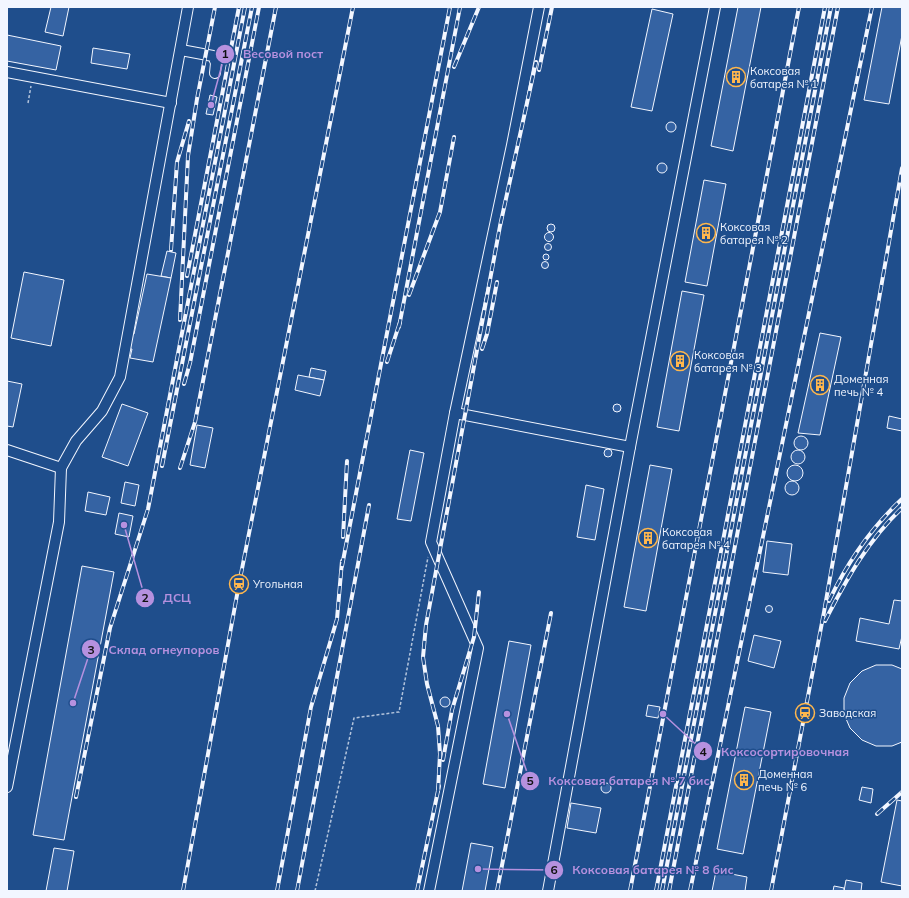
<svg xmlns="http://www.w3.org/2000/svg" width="909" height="898" viewBox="0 0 909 898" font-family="Mulish,sans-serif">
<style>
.building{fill:#3563a3;stroke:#f2f6ff}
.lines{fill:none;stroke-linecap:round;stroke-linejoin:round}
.minor-casing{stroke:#f2f6ff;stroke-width:12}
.path{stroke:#b3c4dc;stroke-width:1.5;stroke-dasharray:3 2;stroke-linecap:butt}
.minor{stroke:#1f4e8c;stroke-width:10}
.rail-casing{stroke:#f2f6ff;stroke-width:4}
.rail{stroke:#1f4e8c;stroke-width:2.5;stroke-dasharray:8;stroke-linecap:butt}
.labels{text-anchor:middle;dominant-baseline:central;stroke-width:3;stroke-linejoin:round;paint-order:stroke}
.poi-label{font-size:11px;fill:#f2f6ff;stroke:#1f4e8c;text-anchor:start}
.leader{fill:none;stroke:#b691df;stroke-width:1.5}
.callout-dot{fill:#b691df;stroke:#1f4e8c;stroke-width:1.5}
.mark-label{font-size:12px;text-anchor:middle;font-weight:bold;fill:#111}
.callout-label{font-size:12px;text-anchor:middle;font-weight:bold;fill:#b691df;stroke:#1f4e8c;stroke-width:3;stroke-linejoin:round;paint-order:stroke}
</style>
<rect width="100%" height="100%" fill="#1f4e8c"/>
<g class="building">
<path d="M51 7H69L63 36 45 32Z"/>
<path d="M738 7H761L733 151 711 146Z"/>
<path d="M882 7H902V35L889 104 864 100Z"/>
<path d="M652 9 673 14 652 111 631 107Z"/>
<path d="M7 35 61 46 56 70 7 61Z"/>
<path d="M93 48 130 54 127 69 91 63Z"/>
<path d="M210 95 217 97 213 115 206 114Z"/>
<circle cx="671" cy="127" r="5"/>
<circle cx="662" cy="168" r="5"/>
<path d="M704 180 726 184 707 286 685 282Z"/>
<circle cx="551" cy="228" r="4"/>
<circle cx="549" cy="237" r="4.5"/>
<circle cx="548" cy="247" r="3.5"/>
<path d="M167 251 176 253 171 278 161 276Z"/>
<circle cx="546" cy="257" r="3"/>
<circle cx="545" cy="265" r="3.5"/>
<path d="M24 272 64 280 51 346 11 338Z"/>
<path d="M147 274 171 278 153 362 130 358 132 349H129L132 334H134Z"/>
<path d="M682 291 704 295 679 431 657 427Z"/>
<path d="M820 333 841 337 820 435 798 433Z"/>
<path d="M311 368 326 371 324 380 309 377Z"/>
<path d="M298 375 324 380 320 396 295 390Z"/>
<path d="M7 381 22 384 13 427 7 426Z"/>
<path d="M122 404 148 413 128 466 102 457Z"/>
<circle cx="617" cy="408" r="4"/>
<path d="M889 416 902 419V431L887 428Z"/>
<path d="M197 425 213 428 205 468 190 465Z"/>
<circle cx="801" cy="443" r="7"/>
<circle cx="608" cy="453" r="4"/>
<circle cx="798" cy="457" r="7"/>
<path d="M410 450 424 453 411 521 397 519Z"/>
<path d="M650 465 672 469 646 611 624 607Z"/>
<circle cx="795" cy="473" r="8"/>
<circle cx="792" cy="488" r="7"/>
<path d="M125 482 139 485 135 506 121 503Z"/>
<path d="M586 485 604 489 595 540 577 537Z"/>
<path d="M88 492 110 497 106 515 85 511Z"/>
<path d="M119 513 133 516 129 537 115 534Z"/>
<path d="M767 541 792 544 788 575 763 572Z"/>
<path d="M82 566 114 572 64 840 33 835Z"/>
<path d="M894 600 902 601V636L899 649 856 641 860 618 889 624Z"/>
<circle cx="769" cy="609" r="3.5"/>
<path d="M754 635 781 641 774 668 748 661Z"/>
<path d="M509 641 531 645 505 788 483 784Z"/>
<path d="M876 665H892L902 669V742L892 746H876L862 740 850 728 844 714V698L850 683 862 671Z"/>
<circle cx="445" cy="702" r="5"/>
<path d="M648 705 660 707 658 718 646 716Z"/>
<path d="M745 707 771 712 743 854 717 849Z"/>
<circle cx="606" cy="788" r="5"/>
<path d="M862 787 873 789 871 803 859 800Z"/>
<path d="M897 800 902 801V886L881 882Z"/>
<path d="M571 803 601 808 596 833 567 828Z"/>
<path d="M471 843 493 847 485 891H462Z"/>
<path d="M54 848 74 851 67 891H46Z"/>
<path d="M716 871 747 877 745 891H712Z"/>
<path d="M846 880 862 883 861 891H844Z"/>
<path d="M834 886 844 888V891H833Z"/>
</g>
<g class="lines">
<g class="minor-casing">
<g id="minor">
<path d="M181 50 213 56 216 63 215 73"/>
<path d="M7 72 171 103"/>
<path d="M455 413 512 145 539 7"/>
<path d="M7 450 61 468 76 441 102 411 120 377 188 7"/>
<path d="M7 787 59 522 61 468"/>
<path d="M429 891 478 648 431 542 455 413 630 447"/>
<path d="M548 891 630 447 715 7"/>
</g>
</g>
<g class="path">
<path d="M28 103 31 86"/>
<path d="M315 891 354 718 399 712 428 557"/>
</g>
<use href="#minor" class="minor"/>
<g class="rail-casing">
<g id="rail">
<path d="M454 67 479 7"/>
<path d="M539 70 552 7"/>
<path d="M171 250 177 162 189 121"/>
<path d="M187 276 239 7"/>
<path d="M409 295 440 212 454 137"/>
<path d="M180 320 188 156 197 99 215 7"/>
<path d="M399 327 460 7"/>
<path d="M482 349 487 334 497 282"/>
<path d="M387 362 400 322"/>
<path d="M184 384 190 363 259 7"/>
<path d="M162 466 252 7"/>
<path d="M180 468 195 422 276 7"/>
<path d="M343 537 347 461"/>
<path d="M342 566 450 7"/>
<path d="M829 601C847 563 871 528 902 499"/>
<path d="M825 621C846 580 868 540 902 508"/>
<path d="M443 760 452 710 474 637 479 592"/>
<path d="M438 791 440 754 438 726 427 684 423 657 426 625 500 226 536 62"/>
<path d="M76 797 110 628 148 509 245 7"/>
<path d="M877 814 902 792"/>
<path d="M183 891 239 584 353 7"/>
<path d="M277 891 311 707 337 619 342 561"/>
<path d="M297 891 369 505"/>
<path d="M417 891 439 786"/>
<path d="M497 891 551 613"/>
<path d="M630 891 799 7"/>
<path d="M656 891 825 7"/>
<path d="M662 891 831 7"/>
<path d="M669 891 838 7"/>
<path d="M690 891 872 7"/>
<path d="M771 891 824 612 902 168"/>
</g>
</g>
<use href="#rail" class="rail"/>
</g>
<defs>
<g id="building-ring" transform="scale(1)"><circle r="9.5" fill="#1f4e8c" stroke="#ffb74d" stroke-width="1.5"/><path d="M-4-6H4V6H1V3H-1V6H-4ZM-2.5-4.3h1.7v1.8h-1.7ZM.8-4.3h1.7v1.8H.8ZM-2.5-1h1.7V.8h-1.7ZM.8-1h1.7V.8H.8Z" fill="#ffb74d"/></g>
<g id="station-ring" transform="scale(1)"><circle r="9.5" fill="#1f4e8c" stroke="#ffb74d" stroke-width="1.5"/><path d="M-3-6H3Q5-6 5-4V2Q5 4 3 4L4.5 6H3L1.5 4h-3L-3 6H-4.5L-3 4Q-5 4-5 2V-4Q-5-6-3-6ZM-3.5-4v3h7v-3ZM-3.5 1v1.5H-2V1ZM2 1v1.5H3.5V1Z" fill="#ffb74d"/></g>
</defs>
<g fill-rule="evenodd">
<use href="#building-ring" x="736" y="77"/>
<use href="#building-ring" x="706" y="233"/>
<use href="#building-ring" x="680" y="361"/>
<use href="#building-ring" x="820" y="385"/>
<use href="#building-ring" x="648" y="538"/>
<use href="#station-ring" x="239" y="584"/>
<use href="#station-ring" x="805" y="713"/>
<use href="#building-ring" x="744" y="780"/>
</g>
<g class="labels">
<g class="poi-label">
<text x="750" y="71">Коксовая<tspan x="750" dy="13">батарея № 1</tspan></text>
<text x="720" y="227">Коксовая<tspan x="720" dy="13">батарея № 2</tspan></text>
<text x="694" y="355">Коксовая<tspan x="694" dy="13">батарея № 3</tspan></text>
<text x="834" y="379">Доменная<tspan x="834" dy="13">печь № 4</tspan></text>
<text x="662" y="532">Коксовая<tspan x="662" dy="13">батарея № 4</tspan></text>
<text x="253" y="584">Угольная</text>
<text x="819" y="713">Заводская</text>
<text x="758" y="774">Доменная<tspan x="758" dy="13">печь № 6</tspan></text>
</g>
</g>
<path class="leader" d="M211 105L225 54M124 525L145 598M73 703L91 649M663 714L703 751M507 714L530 781M478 869L554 870"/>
<g class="callout-dot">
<circle cx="211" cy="105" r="4"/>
<circle cx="124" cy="525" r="4"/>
<circle cx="73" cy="703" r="4"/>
<circle cx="663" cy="714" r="4"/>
<circle cx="507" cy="714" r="4"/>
<circle cx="478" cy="869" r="4"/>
<circle cx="225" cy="54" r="10"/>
<circle cx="145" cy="598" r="10"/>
<circle cx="91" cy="649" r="10"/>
<circle cx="703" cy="751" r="10"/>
<circle cx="530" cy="781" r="10"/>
<circle cx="554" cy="870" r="10"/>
</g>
<g class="mark-label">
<text x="225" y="58">1</text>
<text x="145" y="602">2</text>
<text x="91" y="654">3</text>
<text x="703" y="756">4</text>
<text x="530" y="785">5</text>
<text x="554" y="874">6</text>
</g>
<g class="callout-label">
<text x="283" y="58">Весовой пост</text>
<text x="177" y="602">ДСЦ</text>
<text x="164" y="654">Склад огнеупоров</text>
<text x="785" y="756">Коксосортировочная</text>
<text x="629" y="785">Коксовая батарея № 7 бис</text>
<text x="653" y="874">Коксовая батарея № 8 бис</text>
</g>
<rect width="909" height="898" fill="none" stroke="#f2f6ff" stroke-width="16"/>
</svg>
